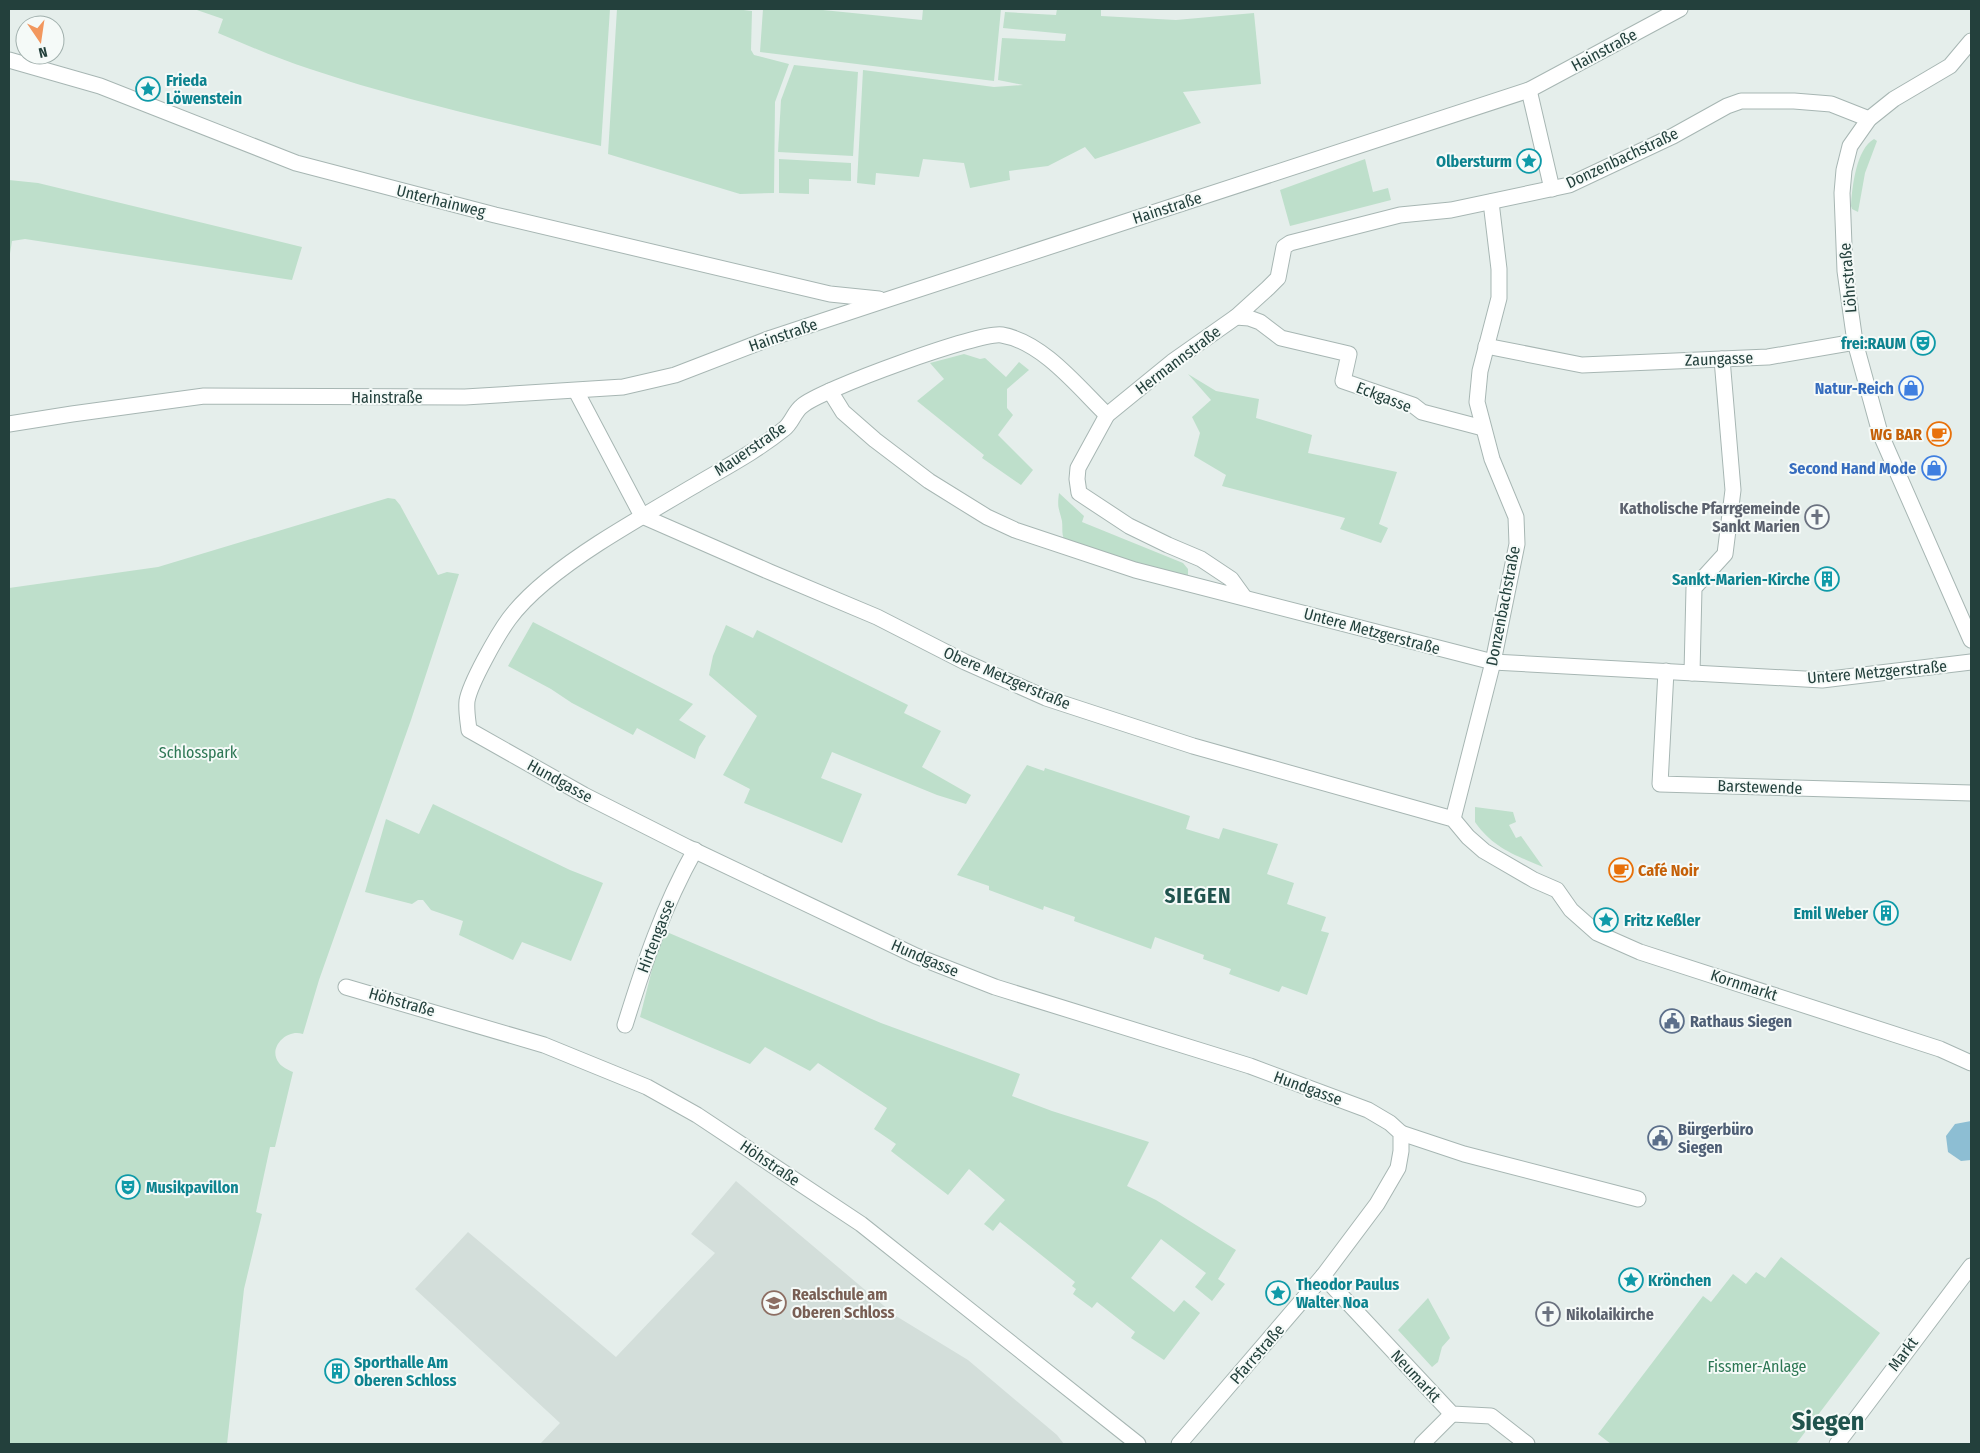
<svg xmlns="http://www.w3.org/2000/svg" width="1980" height="1453" viewBox="0 0 1980 1453" font-family="'Fira Sans Condensed',sans-serif">
<style>
.built{fill:#d3deda}
.green{fill:#bedfcb}
.water{fill:#8dbed3}
.lines{fill:none;stroke-linecap:round;stroke-linejoin:round}
.service-casing{stroke:#a7b6b3;stroke-width:17}
.minor-casing{stroke:#a7b6b3;stroke-width:17}
.service{stroke:#fff;stroke-width:15}
.minor{stroke:#fff;stroke-width:15}
.labels{text-anchor:middle;dominant-baseline:central;stroke-width:4;stroke-linejoin:round;paint-order:stroke}
.street-label{font-size:16px;fill:#23403c;stroke:#f5faf8}
.culture-label{font-size:16px;font-weight:bold;fill:#0d838f;stroke:#f5faf8;text-anchor:start}
.shop-label{font-size:16px;font-weight:bold;fill:#366cbe;stroke:#f5faf8;text-anchor:end}
.food-label{font-size:16px;font-weight:bold;fill:#c56008;stroke:#f5faf8;text-anchor:end}
.worship-label{font-size:16px;font-weight:bold;fill:#5b616d;stroke:#f5faf8;text-anchor:end}
.park-label{font-size:16px;fill:#2d7754;stroke:#f5faf8}
.service-label{font-size:16px;font-weight:bold;fill:#4e5e75;stroke:#f5faf8;text-anchor:start}
.education-label{font-size:16px;font-weight:bold;fill:#785e54;stroke:#f5faf8;text-anchor:start}
.district-label{font-size:21px;font-weight:bold;letter-spacing:1px;fill:#1f534d;stroke:#f5faf8}
.town-label{font-size:26px;font-weight:bold;fill:#1f534d;stroke:#f5faf8}
</style>
<rect width="100%" height="100%" fill="#e5eeeb"/>
<path class="built" d="M736 1181 896 1316 968 1360 1057 1435 1064 1444H540L560 1423 415 1289 468 1232 616 1357 715 1253 691 1234Z"/>
<g class="green">
<path d="M194 9H610L601 146C503 122 406 101 310 69 279 59 249 46 218 33L223 19Z"/>
<path d="M617 9H735L752 11 751 50 754 55 789 64 775 102 774 193 740 194 608 154Z"/>
<path d="M763 9H813L922 20 923 9H1001L994 81 760 52Z"/>
<path d="M1057 9H1101V16L1176 20 1254 13 1261 84 1183 92 1201 123 1095 159 1085 147 1048 166 1009 171 1010 180 970 188 964 163 923 159 919 177 876 173 875 185 857 183 863 70 994 87 1023 85 998 80 1002 38 1065 41 1066 34 1003 28 1005 12 1056 15Z"/>
<path d="M794 65 858 72 853 156 778 152 781 100Z"/>
<path d="M1874 139 1877 141 1865 173 1858 212 1852 209 1851 206C1852 188 1856 149 1874 139Z"/>
<path d="M779 159 851 163V181L809 179V194L779 193Z"/>
<path d="M1365 159 1373 192 1388 188 1391 200 1290 226 1280 190Z"/>
<path d="M9 180 38 183 302 247 292 280 25 239 12 241 9 260Z"/>
<path d="M964 354 980 359 985 358 1006 377 1019 362 1029 370 1007 389V408L1013 415 998 435 1033 470 1021 485 982 458 984 455 917 401 944 379 930 363Z"/>
<path d="M1188 374 1216 391 1259 399 1256 418 1312 435 1308 453 1397 472 1379 524 1388 528 1381 543 1340 529 1345 518 1222 486 1226 475 1194 456 1200 433 1192 417 1211 400Z"/>
<path d="M1059 493 1084 516 1082 522 1183 563 1188 569V575H1177L1065 541C1061 534 1063 529 1062 521 1059 508 1057 508 1059 493Z"/>
<path d="M388 498 395 499 400 505 438 575 447 572 459 574 411 720 319 980 303 1034C287 1028 267 1048 279 1063 282 1067 288 1070 293 1072L275 1147H270L256 1212 262 1214 244 1289 227 1444H9V588L158 567Z"/>
<path d="M533 622 693 704 679 720 706 736 699 747 695 759 637 728 633 735 572 703 551 689 508 666Z"/>
<path d="M726 625 753 638 757 630 908 705 904 713 941 731 922 767 971 795 966 804 937 795 832 752 821 778 862 794 842 843 744 803 750 789 723 775 757 716 709 675 713 656Z"/>
<path d="M1027 765 1044 771 1045 768 1190 816 1186 829 1219 839 1223 828 1278 844 1267 874 1294 883 1287 904 1326 917 1321 931 1329 933 1307 995 1282 986 1279 992 1229 974 1231 969 1203 959 1204 955 1155 937 1151 949 1074 921 1075 917 1044 906 1043 910 989 890V886L957 875Z"/>
<path d="M433 804 570 870 603 883 571 961 522 942 513 960 459 935 463 921 431 910 423 900H418L412 904 365 892 386 819 419 834Z"/>
<path d="M1475 807 1513 812 1516 822 1509 825 1516 838 1521 836 1543 867C1515 855 1493 848 1475 822Z"/>
<path d="M662 930 881 1023 1020 1074 1012 1096 1052 1111 1149 1142 1127 1186 1156 1200 1236 1250 1218 1279 1225 1284 1212 1301 1195 1287 1206 1273 1161 1239 1131 1278 1174 1312 1184 1300 1200 1313 1164 1360 1131 1338 1135 1332 1097 1302 1092 1308 1073 1294 1076 1289 1072 1286 1075 1282 1000 1222 993 1231 984 1224 1005 1200 969 1169 948 1195 891 1151 896 1144 874 1129 887 1108 818 1063 810 1071 765 1047 750 1064 640 1017Z"/>
<path d="M1781 1257 1880 1333 1796 1444H1611L1598 1434 1703 1296 1711 1302 1733 1274 1746 1284 1756 1272 1765 1278Z"/>
<path d="M1428 1298 1450 1338 1442 1347 1438 1362 1432 1367 1398 1330Z"/>
</g>
<path class="water" d="M1971 1121V1160L1961 1161 1948 1152 1946 1136 1955 1124Z"/>
<g class="lines">
<g class="service-casing">
<g id="service">
<path d="M625 1025C644 964 663 907 695 850"/>
<path d="M1401 1133 1464 1154 1638 1199"/>
</g>
</g>
<g class="minor-casing">
<g id="minor">
<path d="M1971 41 1950 66 1894 99 1869 119 1850 146 1844 170 1842 193 1845 271 1855 342 1880 433 1971 640"/>
<path d="M9 60 100 86 296 163 495 215 830 294 879 299"/>
<path d="M1529 90 1552 189"/>
<path d="M1236 317 1249 318 1260 322 1281 338 1349 354 1343 381 1413 405 1422 412 1483 428"/>
<path d="M1486 346 1582 365 1768 357 1855 342"/>
<path d="M576 391 642 516 770 572 877 617 965 662 1046 698 1193 746 1453 819 1468 837 1484 851 1534 880 1557 890 1571 910 1597 933 1640 952 1940 1049 1971 1063"/>
<path d="M830 391 843 412 875 440 929 481 987 517 1015 530 1135 570 1493 662 1822 680 1971 662"/>
<path d="M1107 415C1079 388 1043 342 1002 335 981 331 819 390 802 406 794 412 792 423 784 429 758 450 728 466 699 483 665 503 632 522 599 543 568 563 531 589 509 619 498 634 470 683 467 701 466 711 468 721 469 730L584 795 687 847 916 956 995 987 1250 1066 1368 1110 1390 1123 1401 1133V1151L1398 1168 1377 1204 1323 1276 1179 1444"/>
<path d="M9 424 72 414 204 396 465 397 623 387 675 375 771 338 886 300 1529 90 1680 9"/>
<path d="M1244 597 1231 579 1201 559 1168 545 1129 526 1079 493 1077 479 1078 468 1107 415 1172 362 1236 317 1268 288 1278 278 1284 247 1290 243 1400 215 1451 210 1569 185 1673 136 1727 106 1741 101H1794L1831 104 1869 119"/>
<path d="M1666 671 1660 784 1971 793"/>
<path d="M1692 673 1694 588 1725 554 1733 490 1722 359"/>
<path d="M1453 819 1493 662 1517 544 1516 517 1492 459 1477 402 1480 371 1499 298V269L1491 202"/>
<path d="M346 987 544 1045 647 1087 697 1115 861 1224 1138 1444"/>
<path d="M1323 1276 1452 1414 1491 1416 1527 1444"/>
<path d="M1422 1444 1452 1414"/>
<path d="M1837 1444 1971 1266"/>
</g>
</g>
<use href="#service" class="service"/>
<use href="#minor" class="minor"/>
</g>
<defs>
<g id="sight-ring" transform="scale(1.25)"><circle r="9.5" fill="#f5faf8" stroke="#0f9aa8" stroke-width="1.5"/><path d="M0-6L1.8-2.2L6-1.7L2.9 1.2L3.7 5.4L0 3.3L-3.7 5.4L-2.9 1.2L-6-1.7L-1.8-2.2Z" fill="#0f9aa8"/></g>
<g id="theatre-ring" transform="scale(1.25)"><circle r="9.5" fill="#f5faf8" stroke="#0f9aa8" stroke-width="1.5"/><path d="M-5-5.5Q0-4 5-5.5V0Q5 5 0 6Q-5 5-5 0ZM-3.3-2.5H-1v1.5H-3.3ZM1-2.5H3.3v1.5H1ZM-2.8 1Q0 5.5 2.8 1Z" fill="#0f9aa8"/></g>
<g id="shop-ring" transform="scale(1.25)"><circle r="9.5" fill="#f5faf8" stroke="#3f7fe0" stroke-width="1.5"/><path d="M-5-2.5h2.3a2.7 3.5 0 0 1 5.4 0H5L5.5 6h-11ZM-1.5-2.5h3a1.5 2.3 0 0 0-3 0Z" fill="#3f7fe0"/></g>
<g id="cafe-ring" transform="scale(1.25)"><circle r="9.5" fill="#f5faf8" stroke="#e8710a" stroke-width="1.5"/><path d="M-5.5-4.5H6V0H3Q3 3.5 0 3.5H-2.5Q-5.5 3.5-5.5 0ZM3-3.2v2h1.7v-2ZM-6 4.5H4V6H-6Z" fill="#e8710a"/></g>
<g id="church-ring" transform="scale(1.25)"><circle r="9.5" fill="#f5faf8" stroke="#6b7280" stroke-width="1.5"/><path d="M-1.2-6h2.4v3.5h3.3v2.4h-3.3V6h-2.4V-.1h-3.3v-2.4h3.3Z" fill="#6b7280"/></g>
<g id="building-ring" transform="scale(1.25)"><circle r="9.5" fill="#f5faf8" stroke="#0f9aa8" stroke-width="1.5"/><path d="M-4-6H4V6H1V3H-1V6H-4ZM-2.5-4.3h1.7v1.8h-1.7ZM.8-4.3h1.7v1.8H.8ZM-2.5-1h1.7V.8h-1.7ZM.8-1h1.7V.8H.8Z" fill="#0f9aa8"/></g>
<g id="civic-ring" transform="scale(1.25)"><circle r="9.5" fill="#f5faf8" stroke="#5c6f8a" stroke-width="1.5"/><path d="M-.6-6.5H3V-4.5H.6V-3L4-1V1h2V6H-6V1h2V-1L-.6-3ZM-1.2 2.5V6h2.4V2.5Z" fill="#5c6f8a"/></g>
<g id="school-ring" transform="scale(1.25)"><circle r="9.5" fill="#f5faf8" stroke="#8d6e63" stroke-width="1.5"/><path d="M0-5L7-2L0 1L-7-2ZM-4 1L0 2.5L4 1V4Q0 6-4 4Z" fill="#8d6e63"/></g>
</defs>
<g fill-rule="evenodd">
<use href="#sight-ring" x="148" y="89"/>
<use href="#sight-ring" x="1529" y="161"/>
<use href="#theatre-ring" x="1923" y="343"/>
<use href="#shop-ring" x="1911" y="388"/>
<use href="#cafe-ring" x="1939" y="434"/>
<use href="#shop-ring" x="1934" y="468"/>
<use href="#church-ring" x="1817" y="517"/>
<use href="#building-ring" x="1827" y="579"/>
<use href="#cafe-ring" x="1621" y="870"/>
<use href="#building-ring" x="1886" y="913"/>
<use href="#sight-ring" x="1606" y="920"/>
<use href="#civic-ring" x="1672" y="1021"/>
<use href="#civic-ring" x="1660" y="1138"/>
<use href="#theatre-ring" x="128" y="1187"/>
<use href="#sight-ring" x="1631" y="1280"/>
<use href="#sight-ring" x="1278" y="1293"/>
<use href="#school-ring" x="774" y="1303"/>
<use href="#church-ring" x="1548" y="1314"/>
<use href="#building-ring" x="337" y="1371"/>
</g>
<g class="labels">
<g class="street-label">
<text transform="translate(1604 50) rotate(-28)">Hainstraße</text>
<text transform="translate(1622 158) rotate(-25)">Donzenbachstraße</text>
<text transform="translate(441 201) rotate(14)">Unterhainweg</text>
<text transform="translate(1167 208) rotate(-18)">Hainstraße</text>
<text transform="translate(1848 278) rotate(-95)">Löhrstraße</text>
<text transform="translate(783 335) rotate(-19)">Hainstraße</text>
<text transform="translate(1719 359) rotate(-2)">Zaungasse</text>
<text transform="translate(1178 360) rotate(-37)">Hermannstraße</text>
<text x="387" y="397">Hainstraße</text>
<text transform="translate(1384 397) rotate(21)">Eckgasse</text>
<text transform="translate(750 449) rotate(-34)">Mauerstraße</text>
<text transform="translate(1503 606) rotate(-79)">Donzenbachstraße</text>
<text transform="translate(1372 631) rotate(15)">Untere Metzgerstraße</text>
<text transform="translate(1877 672) rotate(-5)">Untere Metzgerstraße</text>
<text transform="translate(1007 678) rotate(23)">Obere Metzgerstraße</text>
<text transform="translate(560 781) rotate(29)">Hundgasse</text>
<text transform="translate(1760 787) rotate(2)">Barstewende</text>
<text transform="translate(656 936) rotate(-69)">Hirtengasse</text>
<text transform="translate(925 958) rotate(23)">Hundgasse</text>
<text transform="translate(1744 985) rotate(18)">Kornmarkt</text>
<text transform="translate(402 1002) rotate(16)">Höhstraße</text>
<text transform="translate(1308 1088) rotate(20)">Hundgasse</text>
<text transform="translate(770 1163) rotate(34)">Höhstraße</text>
<text transform="translate(1257 1354) rotate(-49)">Pfarrstraße</text>
<text transform="translate(1903 1354) rotate(-53)">Markt</text>
<text transform="translate(1416 1376) rotate(47)">Neumarkt</text>
</g>
<g class="culture-label">
<text x="166" y="80">Frieda<tspan x="166" dy="18">Löwenstein</tspan></text>
<text x="1512" y="161" text-anchor="end">Olbersturm</text>
<text x="1906" y="343" text-anchor="end">frei:RAUM</text>
<text x="1810" y="579" text-anchor="end">Sankt-Marien-Kirche</text>
<text x="1868" y="913" text-anchor="end">Emil Weber</text>
<text x="1624" y="920">Fritz Keßler</text>
<text x="146" y="1187">Musikpavillon</text>
<text x="1648" y="1280">Krönchen</text>
<text x="1296" y="1284">Theodor Paulus<tspan x="1296" dy="18">Walter Noa</tspan></text>
<text x="354" y="1362">Sporthalle Am<tspan x="354" dy="18">Oberen Schloss</tspan></text>
</g>
<g class="shop-label">
<text x="1894" y="388">Natur-Reich</text>
<text x="1916" y="468">Second Hand Mode</text>
</g>
<g class="food-label">
<text x="1922" y="434">WG BAR</text>
<text x="1638" y="870" text-anchor="start">Café Noir</text>
</g>
<g class="worship-label">
<text x="1800" y="508">Katholische Pfarrgemeinde<tspan x="1800" dy="18">Sankt Marien</tspan></text>
<text x="1566" y="1314" text-anchor="start">Nikolaikirche</text>
</g>
<g class="park-label">
<text x="198" y="752">Schlosspark</text>
<text x="1757" y="1366">Fissmer-Anlage</text>
</g>
<g class="service-label">
<text x="1690" y="1021">Rathaus Siegen</text>
<text x="1678" y="1129">Bürgerbüro<tspan x="1678" dy="18">Siegen</tspan></text>
</g>
<g class="education-label">
<text x="792" y="1294">Realschule am<tspan x="792" dy="18">Oberen Schloss</tspan></text>
</g>
<g class="district-label">
<text x="1198" y="896">SIEGEN</text>
</g>
<g class="town-label">
<text x="1828" y="1421">Siegen</text>
</g>
</g>
<rect width="1980" height="1453" fill="none" stroke="#23403c" stroke-width="20"/>
<g transform="translate(40 40) rotate(167)"><circle r="24" fill="#f5faf8" stroke="#a1b0ad"/>
<path d="M0-4L9 19L0 12L-9 19Z" fill="#f2975e"/>
<text y="-8" font-size="14" font-weight="bold" text-anchor="middle" fill="#23403c">N</text>
</g>
</svg>
